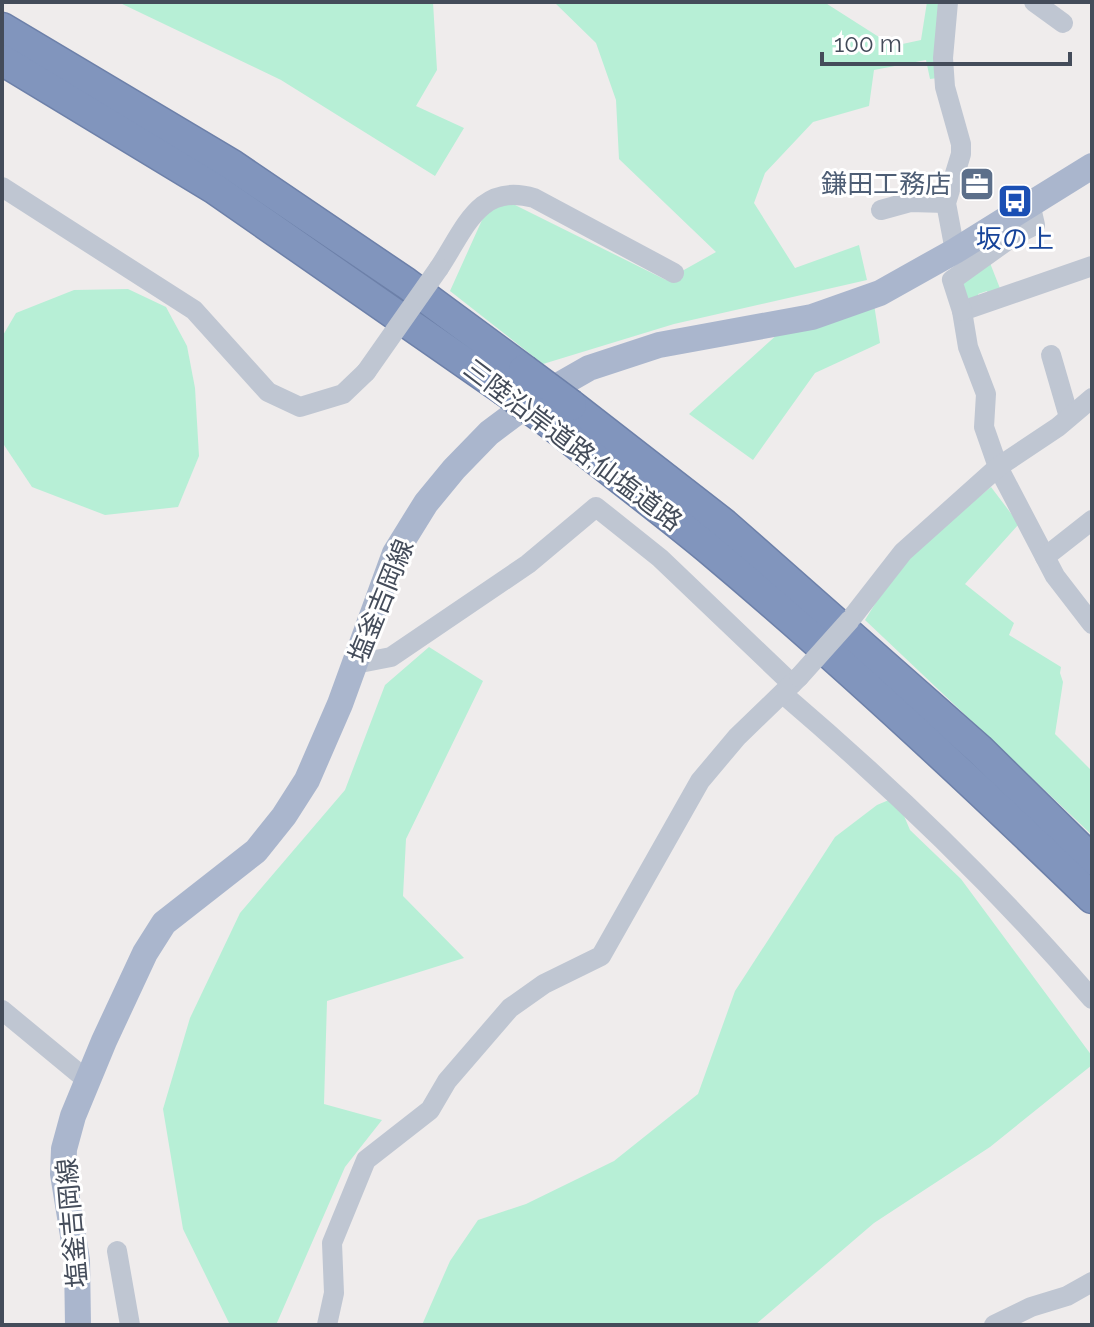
<svg xmlns="http://www.w3.org/2000/svg" width="1094" height="1327" viewBox="0 0 1094 1327" font-family="Raleway,'Noto Sans JP',sans-serif">
<style>
.green{fill:#b7efd6}
.lines{fill:none;stroke-linecap:round;stroke-linejoin:round}
.highway-casing{stroke:#6d80a9;stroke-width:33}
.minor{stroke:#bfc6d2;stroke-width:20}
.major{stroke:#aab6cd;stroke-width:26}
.highway{stroke:#8195bd;stroke-width:30}
.highway-bridge-casing{stroke:#6d80a9;stroke-width:33;stroke-linecap:butt}
.minor-bridge{stroke:#bfc6d2;stroke-width:20}
.highway-bridge{stroke:#8195bd;stroke-width:30}
.labels{text-anchor:middle;dominant-baseline:central;stroke-width:6;stroke-linejoin:round;paint-order:stroke}
.service-label{font-size:26px;fill:#4e5e75;stroke:#fff;text-anchor:end}
.transit-label{font-size:26px;fill:#164399;stroke:#fff}
.street-label{font-size:26px;fill:#444c5a;stroke:#fff}
</style>
<rect width="100%" height="100%" fill="#efecec"/>
<g class="green">
<path d="M118 2H433L437 70 416 106 464 128 435 176 281 80Z"/>
<path d="M554 2H824L893 46 921 40 927 2H944L938 78 930 79 926 60 874 70 869 106 813 122 765 173 754 203 795 268 859 245 867 280 674 324 543 364 450 291 482 220 491 209 511 203 666 280 716 252 619 159 616 100 596 43Z"/>
<path d="M990 263 1001 291 989 296 987 291 978 294 979 299 965 298 963 279Z"/>
<path d="M128 289 166 307 187 346 195 388 199 456 178 507 105 515 32 487 2 442V337L16 313 74 290Z"/>
<path d="M874 304 880 343 815 373 753 460 689 414 779 333Z"/>
<path d="M991 487 1019 524 965 584 1014 623 1009 635 1061 667 1060 673 1063 682 1055 734 1092 771V835L865 620 903 559Z"/>
<path d="M429 647 483 681 406 839 403 896 464 958 327 1001 324 1104 382 1120 345 1167 276 1325H230L183 1229 163 1109 190 1018 240 913 345 790 385 685Z"/>
<path d="M896 797 910 830 961 879 1092 1056V1065L990 1147 874 1223 755 1325H422L450 1261 478 1220 526 1204 614 1161 698 1094 735 991 835 837 877 805Z"/>
</g>
<g class="lines">
<g class="highway-casing">
<g id="highway">
<path d="M2 28 232 165 406 283 524 370"/>
<path d="M2 60 215 189 504 390"/>
<path d="M571 405 724 524 979 749 1092 860"/>
<path d="M551 424C603 466 657 506 709 549 841 660 968 778 1092 898"/>
</g>
</g>
<g class="minor">
<path d="M948 2 943 58 945 87 961 144V154L946 203 955 251"/>
<path d="M1034 2 1063 23"/>
<path d="M2 187 194 310 268 392 300 407 343 394 366 372"/>
<path d="M881 210 910 202 946 203"/>
<path d="M1092 266 962 311 968 347 986 394 984 427 998 467 1055 576 1092 624"/>
<path d="M439 268C465 229 479 182 534 198L674 273"/>
<path d="M962 311 952 280 1015 235 1035 225 1030 203"/>
<path d="M1051 355 1069 417"/>
<path d="M1045 557 1092 520"/>
<path d="M850 620 903 552 998 467 1058 427 1092 398"/>
<path d="M355 664 391 657 528 564 596 507 660 558 792 684"/>
<path d="M783 694C893 788 998 889 1092 999"/>
<path d="M2 1010 88 1081"/>
<path d="M117 1251 130 1325"/>
<path d="M327 1325 334 1293 332 1243 366 1160 430 1110 447 1081 510 1008 544 984 601 956 700 781 737 737 799 677"/>
<path d="M994 1325 1031 1307 1067 1296 1092 1282"/>
</g>
<path class="major" d="M78 1325 77 1260 63 1174 64 1149 73 1116 104 1041 145 953 164 923 256 851 284 816 307 780 340 704 395 553 426 503 454 469 489 433 533 400 589 368 659 345 812 317 880 293 955 251 1092 166"/>
<use href="#highway" class="highway"/>
<g class="highway-bridge-casing">
<g id="highway-bridge">
<path d="M524 370 571 405"/>
<path d="M504 390 551 424"/>
</g>
</g>
<g class="minor-bridge">
<path d="M366 372 439 268"/>
<path d="M799 677 850 620"/>
</g>
<use href="#highway-bridge" class="highway-bridge"/>
</g>
<defs>
<g id="office-square" transform="scale(1.8)"><rect x="-9" y="-9" width="18" height="18" rx="4" fill="#5c6f8a" stroke="#fff"/><path d="M-6-3h4V-5.5h4V-3h4V5H-6ZM-1-4.5V-3h2v-1.5ZM-6 0V1H6V0Z" fill="#fff"/></g>
<g id="bus-square" transform="scale(1.8)"><rect x="-9" y="-9" width="18" height="18" rx="4" fill="#1a4fb4" stroke="#fff"/><path d="M-5-6H5V4H4V6H2V4H-2V6H-4V4H-5ZM-3.5-4V0h7V-4ZM-3.5 1.2v1.5H-2V1.2ZM2 1.2v1.5H3.5V1.2Z" fill="#fff"/></g>
</defs>
<g fill-rule="evenodd">
<use href="#office-square" x="977" y="184"/>
<use href="#bus-square" x="1015" y="201"/>
</g>
<g class="labels">
<g class="service-label">
<text x="951" y="184">鎌田工務店</text>
</g>
<g class="transit-label">
<text x="1015" y="239">坂の上</text>
</g>
<g class="street-label">
<text transform="translate(573 445) rotate(37)">三陸沿岸道路;仙塩道路</text>
<text transform="translate(381 601) rotate(-68)">塩釜吉岡線</text>
<text transform="translate(72 1223) rotate(-95)">塩釜吉岡線</text>
</g>
</g>
<rect width="1094" height="1327" fill="none" stroke="#444c5a" stroke-width="8"/>
<path d="M822 52v12h248v-12" fill="none" stroke="#444c5a" stroke-width="4"/>
<text x="834" y="52" font-size="24" fill="#444c5a" stroke="#ffffff" stroke-width="6" paint-order="stroke">100 m</text>
</svg>
